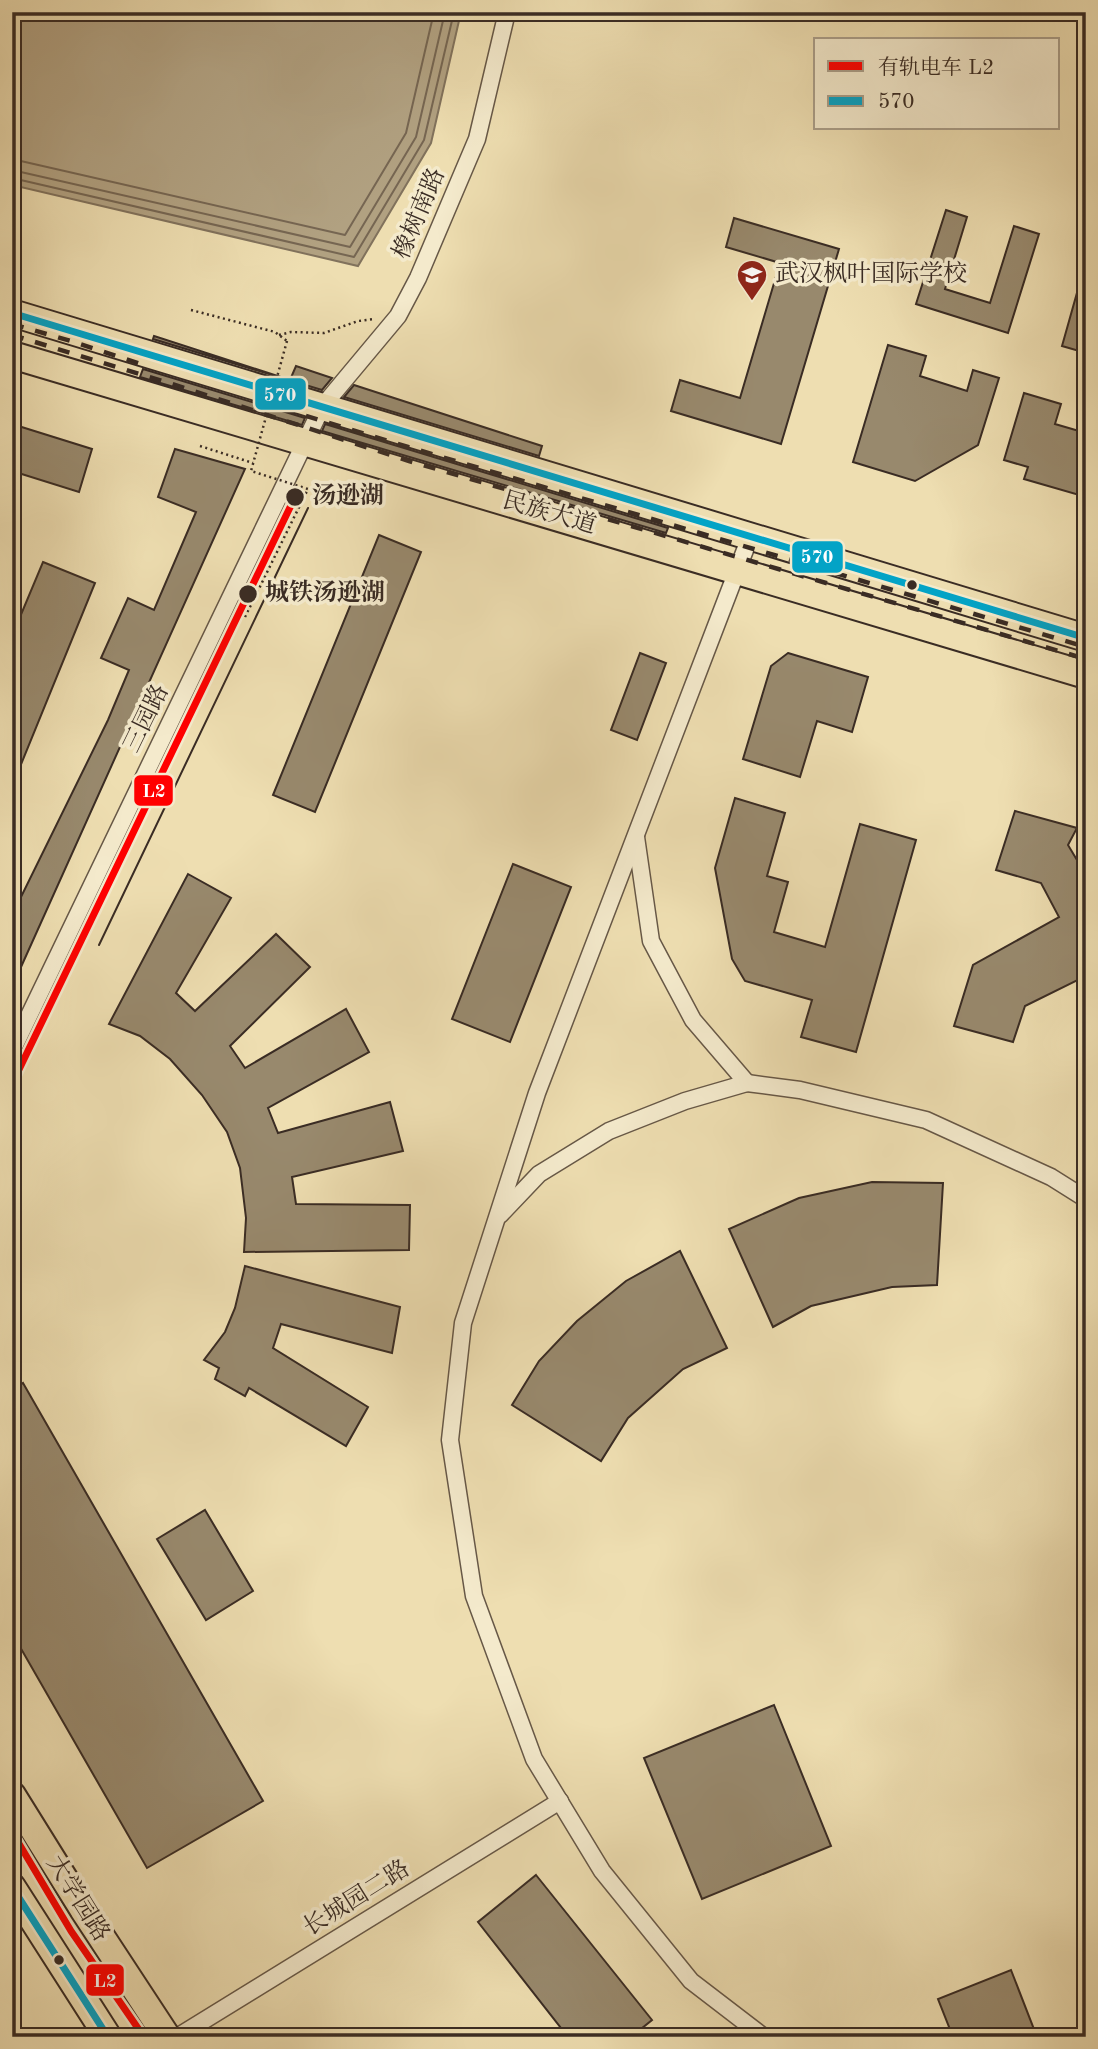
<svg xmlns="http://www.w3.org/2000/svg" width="1098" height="2049" viewBox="0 0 1098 2049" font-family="'Old Standard TT','Noto Serif SC',serif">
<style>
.water{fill:#b1a181;stroke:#81725c;stroke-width:2}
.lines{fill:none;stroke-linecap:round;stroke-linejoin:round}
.shore{stroke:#766652;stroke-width:2}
.building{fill:#98896d;stroke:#3a2c24;stroke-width:2}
.street-casing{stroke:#675847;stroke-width:19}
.primary-casing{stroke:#3a2c24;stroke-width:30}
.path{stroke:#3a2c24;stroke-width:2.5;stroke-dasharray:2 3.5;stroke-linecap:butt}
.street{stroke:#f4eacc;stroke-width:16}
.primary{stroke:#eedeb1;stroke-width:26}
.tram{stroke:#3a2c24;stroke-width:2}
.rail{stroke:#3a2c24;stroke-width:4.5;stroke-dasharray:12 12;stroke-linecap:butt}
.path-bridge{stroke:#3a2c24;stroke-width:2.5;stroke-dasharray:2 3.5;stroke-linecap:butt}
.bus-1-casing{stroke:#f4eacc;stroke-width:12}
.bus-1{stroke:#03a3c6;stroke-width:7}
.tram-1-casing{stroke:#f4eacc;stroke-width:12}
.tram-1{stroke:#f00;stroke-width:7}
.stop-dot{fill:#3a2c24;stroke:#f4eacc;stroke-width:2.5}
.labels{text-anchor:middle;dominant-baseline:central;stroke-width:7;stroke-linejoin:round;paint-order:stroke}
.street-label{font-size:24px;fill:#3a2c24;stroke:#f4eacc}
.poi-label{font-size:24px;fill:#3a2c24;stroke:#f4eacc;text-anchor:start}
.stop-label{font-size:24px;font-weight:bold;fill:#3a2c24;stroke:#f4eacc;text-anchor:start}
.line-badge{stroke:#f4eacc;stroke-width:2.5}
.badge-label{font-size:19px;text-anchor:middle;font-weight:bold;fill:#fff}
</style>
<rect width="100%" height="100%" fill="#eedeb1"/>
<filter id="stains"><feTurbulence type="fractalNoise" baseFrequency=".00286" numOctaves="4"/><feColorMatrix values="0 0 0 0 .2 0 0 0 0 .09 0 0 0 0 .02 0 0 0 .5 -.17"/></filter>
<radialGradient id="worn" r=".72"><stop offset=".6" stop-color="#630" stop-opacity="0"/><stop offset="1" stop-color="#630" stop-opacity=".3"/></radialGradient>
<path class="water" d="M12 12H461L431 143 358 266 12 185Z"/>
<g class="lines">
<g class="shore">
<path d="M12 159 345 235 406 133 434 12"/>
<path d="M12 170 350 247 416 137 445 12"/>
<path d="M12 178 354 257 424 140 454 12"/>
</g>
</g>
<g class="building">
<path d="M946 210 967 217 945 289 990 303 1014 226 1039 234 1008 333 916 304Z"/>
<path d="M734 218 839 249 781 444 671 411 680 380 740 398 780 263 726 247Z"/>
<path d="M1082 275 1086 276V353L1062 346Z"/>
<path d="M154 336 290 380 296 366 332 378 322 390 153 339Z"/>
<path d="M888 345 926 356 920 376 967 391 973 370 999 378 978 445 915 481 853 462Z"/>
<path d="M143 369 305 418 302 425 140 377Z"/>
<path d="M354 385 542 446 539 456 344 397Z"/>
<path d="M1024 393 1061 404 1055 424 1086 433V497L1024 479 1028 467 1004 460Z"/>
<path d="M12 424 92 449 79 492 12 471Z"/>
<path d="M325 424 668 528 666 533 322 431Z"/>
<path d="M175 449 245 469 12 987V896L20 899 108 720 129 670 101 658 128 598 154 610 196 512 158 497Z"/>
<path d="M379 535 421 552 315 812 273 795Z"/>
<path d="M43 562 95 583 13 784 12 636Z"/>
<path d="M640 653 666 663 637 740 611 730Z"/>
<path d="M788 653 868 677 852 732 817 721 800 777 743 759 771 666Z"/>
<path d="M735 798 785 813 767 876 788 882 774 932 825 947 860 824 916 840 856 1052 801 1037 812 1000 745 981 732 959 715 868Z"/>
<path d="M1015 811 1077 828 1068 845 1080 865 1086 863V976L1025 1006 1013 1042 954 1026 973 965 1059 917 1041 883 996 870Z"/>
<path d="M513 864 571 887 510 1042 452 1019Z"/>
<path d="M188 874 231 898 176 993 195 1011 276 934 310 967 230 1046 245 1068 346 1009 369 1052 268 1108 278 1133 390 1102 403 1151 292 1177 296 1204 410 1205 409 1250 244 1252 246 1218 240 1168 227 1132 202 1095 170 1059 140 1036 109 1024Z"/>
<path d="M872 1182 943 1183 937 1285 892 1287 811 1306 773 1327 729 1229 799 1198Z"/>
<path d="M680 1251 727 1348 683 1369 628 1418 601 1461 512 1405 539 1361 577 1321 626 1281Z"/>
<path d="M245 1266 400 1307 392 1353 281 1324 273 1348 368 1407 346 1446 249 1388 245 1396 215 1379 219 1368 204 1360 225 1332 235 1308Z"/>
<path d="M23 1383 263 1801 147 1868 12 1633V1390Z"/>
<path d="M205 1510 253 1591 206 1620 157 1539Z"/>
<path d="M774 1705 831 1846 702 1899 644 1758Z"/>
<path d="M536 1875 652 2020 631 2037H568L478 1922Z"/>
<path d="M1011 1970 1037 2037H953L938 1999Z"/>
</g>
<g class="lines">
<g class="street-casing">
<g id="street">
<path d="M750 537 537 1093 463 1323 450 1440 474 1596 534 1759 602 1871 691 1981 764 2037"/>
<path d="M12 1051 322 407 398 316 418 278 477 139 507 12"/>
<path d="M747 1083 800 1090 926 1120 1051 1177 1086 1199"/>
<path d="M500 1215 539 1174 609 1131 685 1101 747 1083 693 1020 651 941 636 837"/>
<path d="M177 2037 560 1801"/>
</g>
</g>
<g class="primary-casing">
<g id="primary">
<path d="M12 313 1086 638"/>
<path d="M12 355 1086 675"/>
<path d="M12 1795 83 1909 167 2037"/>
<path d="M12 1887 108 2037"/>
</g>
</g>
<g class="path">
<path d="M191 310 275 332 287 341"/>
<path d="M279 335 291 332 324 333 358 321 375 319"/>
<path d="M200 446 253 463"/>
<path d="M245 617 308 489"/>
</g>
<use href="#street" class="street"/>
<use href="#primary" class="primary"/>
<path class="tram" d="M99 945 308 508"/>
<g class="rail">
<path d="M12 324 71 341 147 366"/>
<path d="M12 335 169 383 409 461 1086 659"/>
<path d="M260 402 408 447 1086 647"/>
</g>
<path class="path-bridge" d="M287 341 251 471 308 489"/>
<g class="bus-1-casing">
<g id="bus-1">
<path d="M12 313 1086 638"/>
<path d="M12 1887 108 2037"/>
</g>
</g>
<use href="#bus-1" class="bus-1"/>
<g class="tram-1-casing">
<g id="tram-1">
<path d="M12 1084 295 497"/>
<path d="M12 1832 71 1931 144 2037"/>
</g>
</g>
<use href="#tram-1" class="tram-1"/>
</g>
<defs>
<g id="school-pin" transform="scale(1.575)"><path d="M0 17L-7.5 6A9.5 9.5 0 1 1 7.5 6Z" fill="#8f2418" stroke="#f4eacc"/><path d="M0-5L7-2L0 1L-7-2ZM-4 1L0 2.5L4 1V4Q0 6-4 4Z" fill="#fff"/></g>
</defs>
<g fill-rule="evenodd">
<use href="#school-pin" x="752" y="275"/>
</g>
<g class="stop-dot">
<circle cx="295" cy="497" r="10"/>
<circle cx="912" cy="585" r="6"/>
<circle cx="248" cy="594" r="10"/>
<circle cx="59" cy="1960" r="6"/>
</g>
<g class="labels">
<g class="street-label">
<text transform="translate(420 214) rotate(-67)">橡树南路</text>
<text transform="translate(549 514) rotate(16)">民族大道</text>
<text transform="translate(147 719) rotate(-64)">三园路</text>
<text transform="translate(77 1899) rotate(58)">大学园路</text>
<text transform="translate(357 1899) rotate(-32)">长城园二路</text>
</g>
<g class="poi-label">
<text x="775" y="275">武汉枫叶国际学校</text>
</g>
<g class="stop-label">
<text x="312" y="497">汤逊湖</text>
<text x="265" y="594">城铁汤逊湖</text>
</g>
</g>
<g class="line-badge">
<rect x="254" y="377" width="53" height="34" rx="7" fill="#03a3c6"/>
<rect x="791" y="540" width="53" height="34" rx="7" fill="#03a3c6"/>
<rect x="133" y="774" width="41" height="33" rx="7" fill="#f00"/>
<rect x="85" y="1963" width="40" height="34" rx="7" fill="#f00"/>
</g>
<g class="badge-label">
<text x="280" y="401">570</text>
<text x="817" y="563">570</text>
<text x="154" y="797">L2</text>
<text x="105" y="1987">L2</text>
</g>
<rect width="1098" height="2049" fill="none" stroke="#eedeb1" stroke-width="42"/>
<rect x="14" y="14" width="1070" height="2021" fill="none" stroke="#3a2c24" stroke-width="3.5"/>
<rect x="21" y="21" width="1056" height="2007" fill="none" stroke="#3a2c24" stroke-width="2"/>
<rect x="814" y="38" width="245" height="91" fill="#f4eacc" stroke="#aa9e89" stroke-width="2"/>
<rect x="828" y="61" width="35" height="10" fill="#ff0000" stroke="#aa9e89" stroke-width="2"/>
<text x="878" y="74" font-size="21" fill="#3a2c24">有轨电车 L2</text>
<rect x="828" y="96" width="35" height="10" fill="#03a3c6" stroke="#aa9e89" stroke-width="2"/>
<text x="878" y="108" font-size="21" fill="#3a2c24">570</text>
<rect width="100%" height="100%" filter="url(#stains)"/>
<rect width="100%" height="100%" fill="url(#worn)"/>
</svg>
